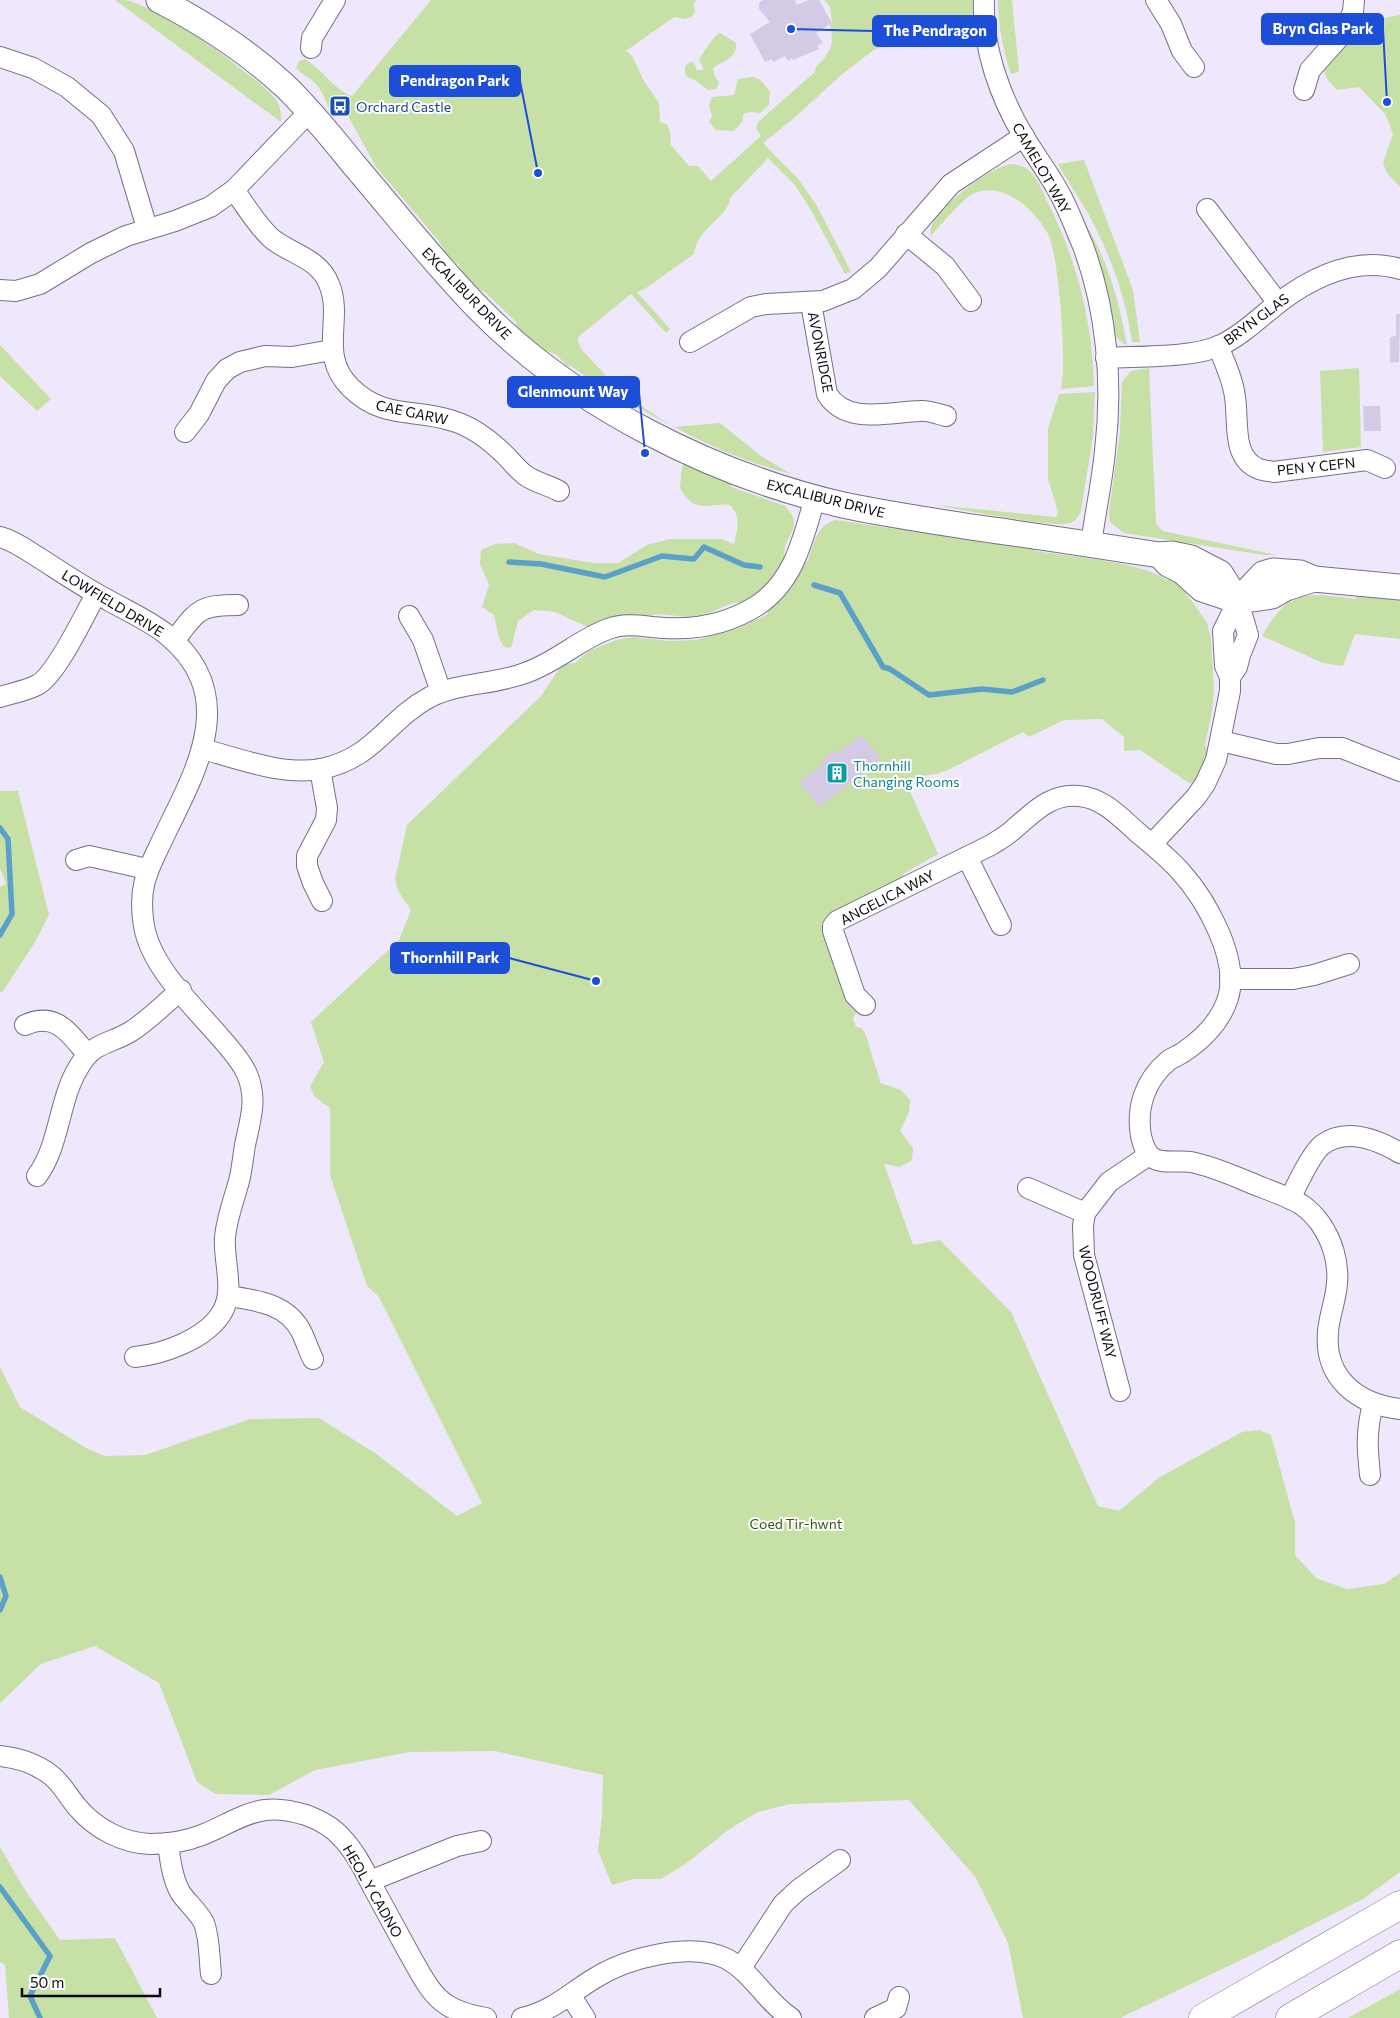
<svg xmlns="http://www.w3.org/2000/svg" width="1400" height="2018" viewBox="0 0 1400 2018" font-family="Commissioner,sans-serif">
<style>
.green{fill:#c6e0a6}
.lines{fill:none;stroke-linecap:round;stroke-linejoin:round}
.stream{stroke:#5aa0c9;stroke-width:5.5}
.building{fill:#d4cae5}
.minor-casing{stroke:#786f87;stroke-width:22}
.tertiary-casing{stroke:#786f87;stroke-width:27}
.motorway-casing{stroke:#786f87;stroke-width:29}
.minor{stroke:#fff;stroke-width:20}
.tertiary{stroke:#fff;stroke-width:25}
.motorway{stroke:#fff;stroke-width:28}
.labels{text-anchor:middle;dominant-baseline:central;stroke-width:4;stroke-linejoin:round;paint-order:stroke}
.transit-label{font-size:14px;fill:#164399;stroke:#fff;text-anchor:start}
.street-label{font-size:14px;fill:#0d0a13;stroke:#fff}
.culture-label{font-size:14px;fill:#0d838f;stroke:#fff;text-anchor:start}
.park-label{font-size:14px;fill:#385108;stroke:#fff}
.leader{fill:none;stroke:#1d4ed8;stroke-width:2}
.callout-dot{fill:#1d4ed8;stroke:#fff;stroke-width:2}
.callout{fill:#1d4ed8;stroke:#1d4ed8;stroke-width:2}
.callout-label{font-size:15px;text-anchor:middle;font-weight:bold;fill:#fff}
</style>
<rect width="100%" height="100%" fill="#efe8fd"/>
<g class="green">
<path d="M115 0C120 0 126 0 130 1 172 16 211 45 245 72 256 80 268 89 276 100 281 106 281 115 281 122Z"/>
<path d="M431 0H697L694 3 695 12 692 17 685 19 674 17 626 51 632 56 644 81 659 103 660 122 667 124 670 132 671 145 689 166H698L711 181 761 136 756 128 758 122 815 72 816 67C830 52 835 46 830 25L832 23 830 7 824 0H976L977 23 875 49 840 76 793 119 763 143 799 180 817 206 851 272 845 274 811 210 794 184 768 158 730 198C728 218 697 227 694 254L646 288 637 292 670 329 666 333 631 294 578 337V341L581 349 621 392 673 427 720 423 761 456 791 474C742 462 698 440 653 416 625 401 597 386 571 366H567L557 355 547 351 542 356 515 329 516 322 485 292 476 289 468 282 458 264 447 256 438 240 376 167 347 114 331 112C326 102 323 91 315 83 309 77 301 74 296 68L299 61 305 59C322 69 334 90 352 96Z"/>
<path d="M998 0H1012L1019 72 1011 74C1003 50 998 25 998 0Z"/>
<path d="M1400 15V187L1387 173 1383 163 1393 134 1389 123 1385 114 1359 87 1337 90 1327 79 1324 72C1335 49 1356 39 1364 16L1384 18Z"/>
<path d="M720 33 736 43C738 57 724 61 713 68L714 74 719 83 716 89 708 90 695 80 687 77C683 70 684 62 694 62L697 70H703L702 65 699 61C702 54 714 35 720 33Z"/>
<path d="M752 77C762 78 763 85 770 91L769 105 760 113 750 112 743 114V121L734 131 716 130 709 122 712 116 709 106 712 97 734 95 738 79Z"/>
<path d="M1084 160 1133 290 1140 342H1132C1127 305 1115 267 1098 233 1087 209 1071 187 1058 164Z"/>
<path d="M1012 164C1018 165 1025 166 1030 171 1037 178 1043 191 1047 201 1076 257 1093 323 1094 386L1061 389C1067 366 1059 255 1048 234 1034 209 1004 181 974 193 964 197 939 227 931 236 931 233 930 231 931 228 937 207 991 166 1012 164Z"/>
<path d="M1077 210C1105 251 1119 298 1127 346L1118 339 1114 332 1111 310 1100 272Z"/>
<path d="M0 345 51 399 37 411 0 376Z"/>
<path d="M1149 368 1156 524 1163 531 1277 555H1264L1124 533 1110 522 1109 512 1120 432 1122 382 1131 371Z"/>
<path d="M1359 368 1361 447 1323 452 1320 371Z"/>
<path d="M1095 392 1093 436 1081 511C1079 516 1076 520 1071 523 1056 529 957 509 936 505L1056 517 1058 512 1048 479V428L1059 394Z"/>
<path d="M692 461 730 478 731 487 785 506C805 526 786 533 784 553 784 557 786 562 786 566L798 567 808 561C814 544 816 525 836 520L896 529 898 526 915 528 924 533 944 532 949 537 993 544 1000 542 1033 547 1036 551C1072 557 1138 561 1167 580L1175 575 1188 591 1186 594 1194 604 1207 623 1211 639 1214 687 1212 711 1205 745 1212 761 1196 784 1189 783 1140 750 1124 751V737L1102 719 1064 720 1029 737 1023 732 948 770C944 771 940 773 936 774 924 777 913 773 908 787L938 854 903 874 906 880 838 915 825 918 822 924 826 927 860 1008 853 1018 856 1027 862 1028C869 1039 869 1048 873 1059 876 1068 879 1074 880 1083L901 1090 910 1100 909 1112 900 1131 913 1148 912 1160 900 1167 884 1164 913 1245 940 1240 1011 1312 1098 1506 1119 1511 1160 1477 1242 1432 1259 1430 1271 1435 1295 1523V1555L1316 1578 1347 1589 1384 1584 1400 1573V1872L1363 1899 1268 1947 1120 2018H1023L1008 1943 976 1878 909 1800 790 1804 758 1812 728 1830 687 1863 661 1879H633L612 1885 598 1851 602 1815 603 1775 495 1751 410 1752 315 1770 269 1795 216 1794 197 1782 159 1683 95 1646 41 1664 0 1703V1367L20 1407 86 1448 105 1456 145 1455 250 1419 319 1418 375 1453 457 1516 482 1503 379 1297 367 1286 330 1175V1108L314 1096 310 1086 324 1062 311 1022 399 940 411 910 398 891 395 879 407 825 541 696 561 666 565 664 575 663 589 651 616 640 634 637 668 641 696 640 736 629 768 614 766 608 769 582 745 602 732 603 707 614 689 617 657 614 590 628 555 612 534 610 518 621 511 648 504 647 499 638 494 615 482 607 489 585 480 564 481 550 495 544 514 543 539 554 594 563H618L647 545 670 539H721L734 544C737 529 742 518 730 505 718 503 702 510 691 502 687 499 683 493 680 489L682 466Z"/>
<path d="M1358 593 1400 596V639L1355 634 1343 666 1323 663 1262 636C1289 588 1306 593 1356 599Z"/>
<path d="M0 791H18L49 915 35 942 3 991 0 992V887L6 884 0 868Z"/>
<path d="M0 1847 25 1890 60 1940 115 1938 157 2018H9L5 1965 0 1962Z"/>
<path d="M1400 1989V2018H1348Z"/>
</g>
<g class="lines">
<g class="stream">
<path d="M509 562 541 564 605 577 662 556 694 559 704 547 744 565 760 567"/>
<path d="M814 585 840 593 883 667 890 669 929 695 982 689 1012 692 1043 680"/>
<path d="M0 828 8 839 12 914 0 935"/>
<path d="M0 1577 6 1596 0 1610"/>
<path d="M0 1887 50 1956 30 1996 40 2018"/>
</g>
</g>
<g class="building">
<path d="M763 0H795L797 5 808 0H819L832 23 816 33 823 43 817 46 819 49 793 60 792 58 788 61 785 56 773 62 772 59 765 62 750 34 770 22 759 9V3Z"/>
<path d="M1396 314H1400L1399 362 1390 363V337L1396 336Z"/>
<path d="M1363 406H1380L1381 431H1364Z"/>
<path d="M861 735 881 759 819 807 799 782 823 764 821 761 835 750 837 753Z"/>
</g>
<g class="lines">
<g class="minor-casing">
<g id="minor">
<path d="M984 0C982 47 1000 97 1024 137 1036 157 1051 176 1062 198 1070 213 1076 230 1083 246 1107 310 1113 384 1105 451 1102 483 1095 513 1091 545"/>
<path d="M1156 0 1171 24 1182 51 1194 67"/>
<path d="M311 48 312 38 335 0"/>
<path d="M0 57 33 68 67 87 101 115 124 151 147 228"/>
<path d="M1304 90 1310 70 1343 33 1353 12 1354 0"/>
<path d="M234 190C246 206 256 224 271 238 290 254 319 258 329 284 344 319 317 355 351 388 384 420 414 408 453 421 473 427 491 441 506 456 512 462 518 470 525 475 534 482 548 485 559 491"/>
<path d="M1207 209 1278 303"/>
<path d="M906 234 945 266 971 301"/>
<path d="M0 290 16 291 40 284 91 253 126 236 175 221 210 207 234 190 309 112"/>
<path d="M811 303 827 394C846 425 888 412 920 411 928 410 938 414 946 416"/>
<path d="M690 342 751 307 766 304 823 301 853 289 878 268 951 184 1024 136"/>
<path d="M1218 346C1225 363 1233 380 1235 397 1239 421 1231 458 1259 469 1264 471 1270 471 1274 472L1367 460 1385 468"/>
<path d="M1106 358C1137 356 1192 358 1219 346 1241 336 1259 318 1277 304 1312 277 1355 256 1400 269"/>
<path d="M185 432 199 414 216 381 227 369 240 362 265 356 292 357 332 350"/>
<path d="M0 537C15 541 28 551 41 559 63 573 85 588 108 600 127 611 148 620 166 634 239 693 199 765 166 832 149 869 137 884 144 926 151 967 193 1006 220 1037 230 1049 241 1060 247 1074 258 1100 250 1120 245 1145 243 1157 242 1170 239 1181 234 1200 227 1217 225 1237 223 1262 236 1291 221 1314 205 1339 164 1354 135 1357"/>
<path d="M409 616 423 640 441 692"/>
<path d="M174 641C198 610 198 605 238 605"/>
<path d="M1230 677 1237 667 1240 655 1248 635 1238 601"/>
<path d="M0 697C12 693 26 691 37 685 56 676 85 614 96 594"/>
<path d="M1221 741 1276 754H1288L1319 748H1342L1400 771"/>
<path d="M203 749C240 759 283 776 321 769 375 758 387 720 430 697 460 682 494 685 525 673 557 662 578 640 608 629 627 622 645 627 664 628 697 630 730 623 758 605 795 580 803 538 815 498"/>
<path d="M320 769 327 808 326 820 307 856V866L313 883 322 901"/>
<path d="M1152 844 1196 797 1205 784 1216 760 1230 691V677L1225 666 1223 631 1238 601"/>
<path d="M967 857 1001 925"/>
<path d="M76 860 89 856 147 869"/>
<path d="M1230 979H1293L1314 975 1349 964"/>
<path d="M865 1005 855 995 833 931V926L837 921 991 845C999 840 1008 835 1015 828 1034 812 1051 793 1079 796 1103 798 1120 817 1137 832 1152 845 1168 857 1181 872 1206 900 1240 959 1228 998 1221 1020 1204 1038 1185 1051 1180 1055 1173 1057 1168 1061 1145 1080 1136 1108 1141 1136 1143 1144 1145 1153 1153 1158 1162 1164 1179 1160 1191 1162 1216 1167 1238 1178 1261 1187 1275 1193 1290 1197 1302 1205 1309 1210 1315 1216 1320 1223 1332 1240 1339 1262 1337 1283 1336 1300 1329 1316 1328 1332 1324 1378 1357 1404 1400 1409"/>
<path d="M25 1025C56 1011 69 1033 87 1054"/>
<path d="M37 1176C61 1143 58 1099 80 1065 94 1042 110 1044 130 1032 148 1021 164 1004 181 990"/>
<path d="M1028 1188 1085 1213"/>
<path d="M1290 1199C1296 1186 1312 1153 1322 1145 1346 1127 1378 1140 1400 1153"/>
<path d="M228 1296C257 1300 288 1304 302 1333 306 1342 309 1351 313 1359"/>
<path d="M1120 1391 1084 1255 1083 1226 1085 1213 1109 1182 1149 1155"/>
<path d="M1370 1475C1367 1446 1366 1432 1373 1404"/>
<path d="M0 1756C19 1758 37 1764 52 1776 63 1785 69 1798 78 1808 96 1829 123 1843 150 1844 167 1844 187 1841 202 1835 223 1827 243 1813 265 1810 279 1808 293 1811 306 1815 319 1820 332 1826 341 1837 356 1852 365 1872 375 1891 387 1913 399 1935 411 1957 421 1974 430 1994 447 2005 458 2012 473 2016 486 2018"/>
<path d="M168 1843C170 1859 172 1877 180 1892 187 1903 198 1911 204 1923 210 1939 209 1957 211 1974"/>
<path d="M370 1881 457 1846 481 1841"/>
<path d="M741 1968 783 1904 798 1890 840 1860"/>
<path d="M570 1995 585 2018"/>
<path d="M522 2018C551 2012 570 1993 595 1978 627 1958 691 1941 727 1959 754 1974 765 2001 791 2018"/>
<path d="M875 2018 896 2008 899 1997"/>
</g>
</g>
<g class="tertiary-casing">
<g id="tertiary">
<path d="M159 0C204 23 248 52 285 86 311 111 333 139 355 166 396 214 435 264 479 309 573 405 713 475 843 505 885 514 928 520 971 527 1030 535 1088 544 1146 553L1160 555 1172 554 1191 558 1220 573 1238 601"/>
<path d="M1160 555 1168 564 1182 571 1202 589 1238 601 1272 596 1286 588 1314 579"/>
<path d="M1238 601 1263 574 1273 571 1300 573 1314 579 1400 587"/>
</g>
</g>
<g class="motorway-casing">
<g id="motorway">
<path d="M1203 2018 1400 1905"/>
<path d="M1290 2018 1400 1954"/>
</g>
</g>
<use href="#minor" class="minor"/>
<use href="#tertiary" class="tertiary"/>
<use href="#motorway" class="motorway"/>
</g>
<defs>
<g id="bus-square" transform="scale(1.125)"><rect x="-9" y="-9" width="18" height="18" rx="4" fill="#1a4fb4" stroke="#fff"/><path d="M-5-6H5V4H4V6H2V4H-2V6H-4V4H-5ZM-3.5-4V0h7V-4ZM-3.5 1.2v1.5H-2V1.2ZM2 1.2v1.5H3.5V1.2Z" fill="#fff"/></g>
<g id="building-square" transform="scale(1.125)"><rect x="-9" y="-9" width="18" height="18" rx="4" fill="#0f9aa8" stroke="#fff"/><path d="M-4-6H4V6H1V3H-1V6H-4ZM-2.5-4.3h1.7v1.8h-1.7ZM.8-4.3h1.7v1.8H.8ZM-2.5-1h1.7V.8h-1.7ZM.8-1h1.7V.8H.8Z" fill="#fff"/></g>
</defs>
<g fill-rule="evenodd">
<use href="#bus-square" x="340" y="106"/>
<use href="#building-square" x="837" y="773"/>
</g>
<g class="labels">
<g class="transit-label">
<text x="356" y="106">Orchard Castle</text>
</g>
<g class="street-label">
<text transform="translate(1042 168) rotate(60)">CAMELOT WAY</text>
<text transform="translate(467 293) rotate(46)">EXCALIBUR DRIVE</text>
<text transform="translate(1256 319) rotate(-36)">BRYN GLAS</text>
<text transform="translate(821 352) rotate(79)">AVONRIDGE</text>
<text transform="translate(412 412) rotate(12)">CAE GARW</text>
<text transform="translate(1316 466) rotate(-6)">PEN Y CEFN</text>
<text transform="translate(826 498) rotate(14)">EXCALIBUR DRIVE</text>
<text transform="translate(113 603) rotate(31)">LOWFIELD DRIVE</text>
<text transform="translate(887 897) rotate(-27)">ANGELICA WAY</text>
<text transform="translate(1098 1302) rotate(76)">WOODRUFF WAY</text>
<text transform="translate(373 1891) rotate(60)">HEOL Y CADNO</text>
</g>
<g class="culture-label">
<text x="853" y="765">Thornhill<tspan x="853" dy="16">Changing Rooms</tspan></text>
</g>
<g class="park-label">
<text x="796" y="1523">Coed Tir-hwnt</text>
</g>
</g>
<path class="leader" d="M1387 102L1383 29M791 29L873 31M538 173L520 81M645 453L639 392M596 981L509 958"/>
<g class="callout-dot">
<circle cx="1387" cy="102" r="5"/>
<circle cx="791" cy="29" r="5"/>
<circle cx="538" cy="173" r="5"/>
<circle cx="645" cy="453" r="5"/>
<circle cx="596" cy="981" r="5"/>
</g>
<g class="callout">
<rect x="1262" y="14" width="121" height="30" rx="5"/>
<rect x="873" y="16" width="123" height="30" rx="5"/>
<rect x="390" y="66" width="130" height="30" rx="5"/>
<rect x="508" y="377" width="131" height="30" rx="5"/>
<rect x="391" y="943" width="118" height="30" rx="5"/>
</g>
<g class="callout-label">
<text x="1323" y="34">Bryn Glas Park</text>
<text x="935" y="36">The Pendragon</text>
<text x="455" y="86">Pendragon Park</text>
<text x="573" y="397">Glenmount Way</text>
<text x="450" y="963">Thornhill Park</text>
</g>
<path d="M22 1988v8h138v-8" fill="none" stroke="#0d0a13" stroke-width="2.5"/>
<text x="30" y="1988" font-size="15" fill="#0d0a13" stroke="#ffffff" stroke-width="4" paint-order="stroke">50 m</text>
</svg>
